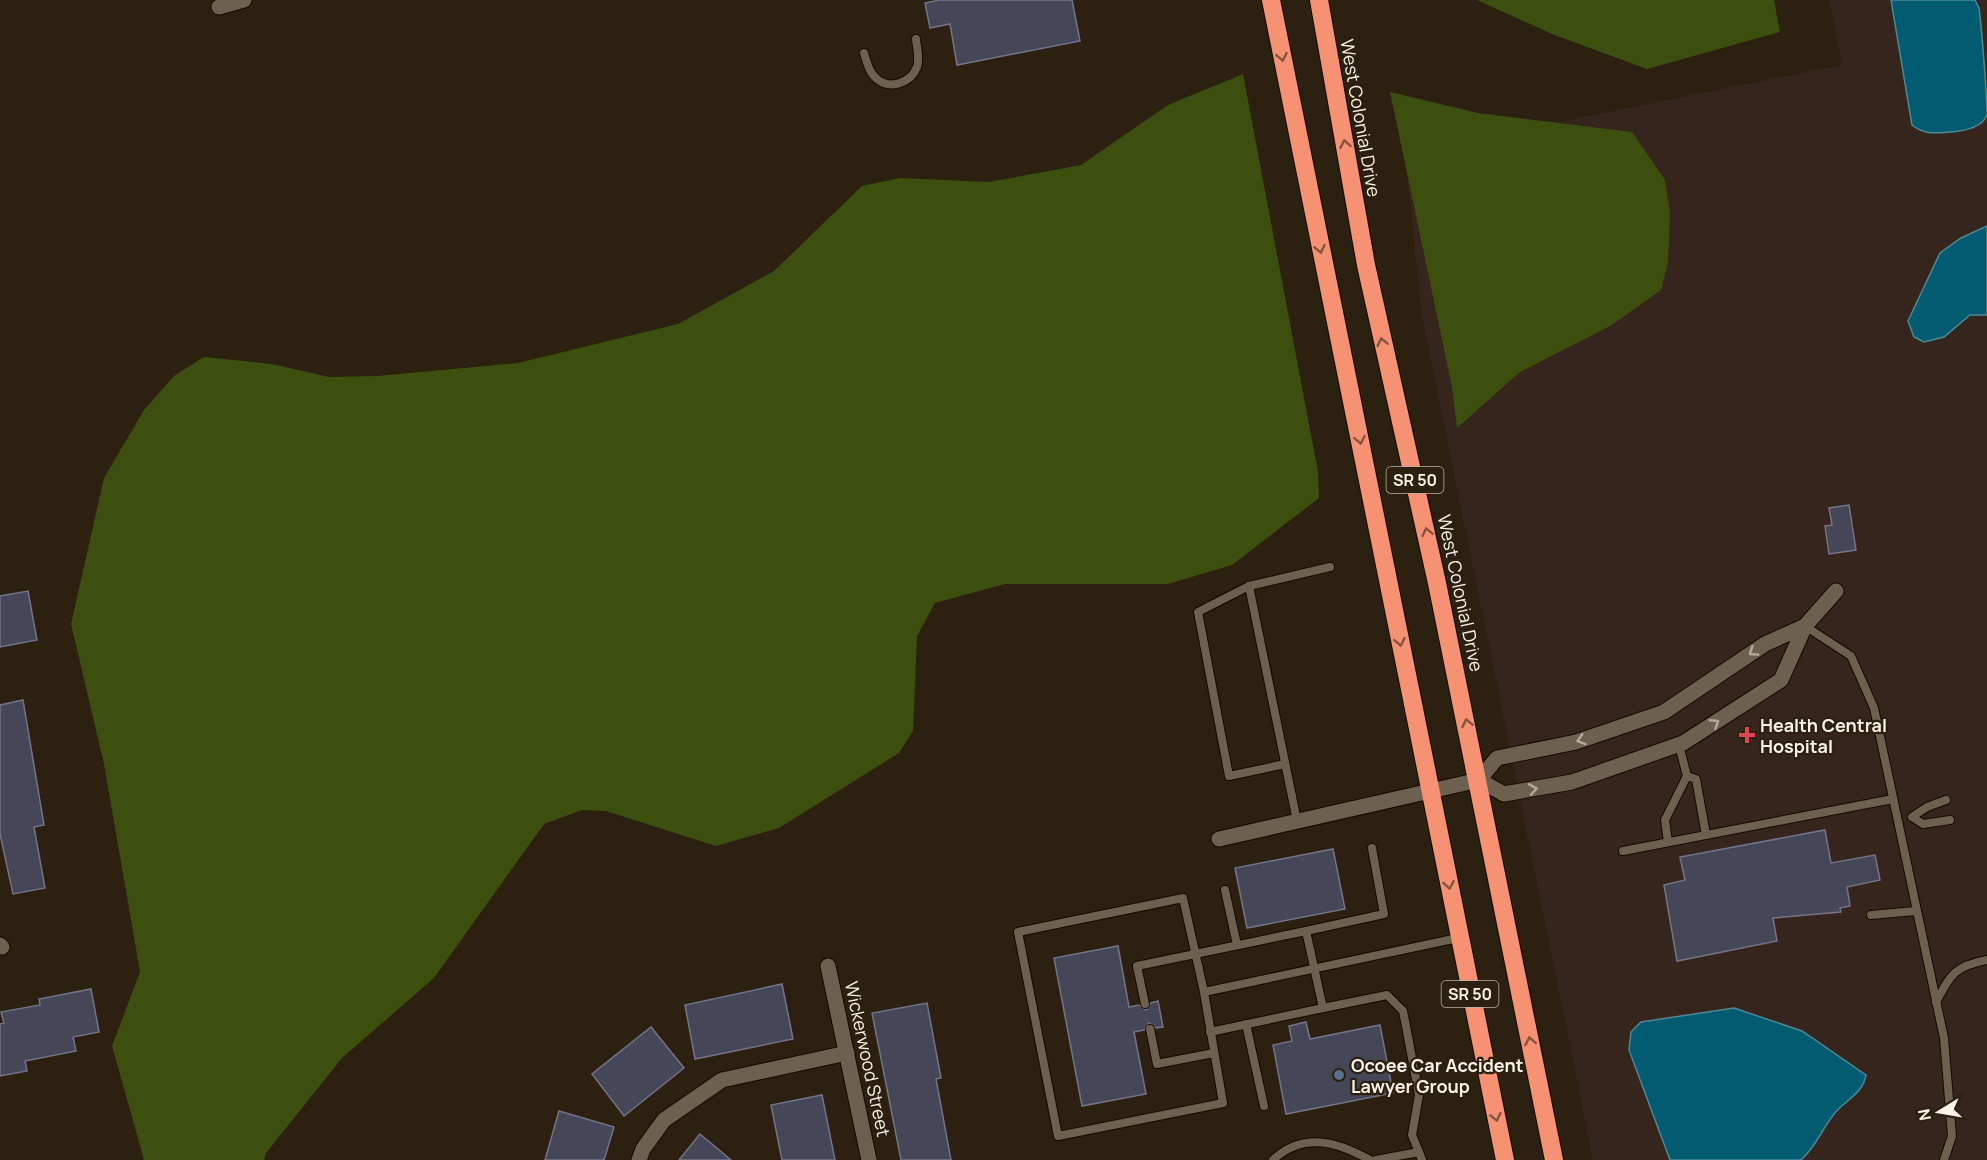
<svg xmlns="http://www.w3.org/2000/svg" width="1987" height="1160" viewBox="0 0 1987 1160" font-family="Manrope,sans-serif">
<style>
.medical{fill:#36251d}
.green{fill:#3c4f0e}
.water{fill:#035b72;stroke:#4d8996;stroke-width:1.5}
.building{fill:#464659;stroke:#747489;stroke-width:1.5}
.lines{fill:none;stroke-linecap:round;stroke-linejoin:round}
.lane-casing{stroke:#140900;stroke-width:10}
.street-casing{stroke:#140900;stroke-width:17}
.highway-casing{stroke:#140900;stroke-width:20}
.lane{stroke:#6e604e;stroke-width:8}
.street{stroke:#6e604e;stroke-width:15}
.highway{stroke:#f69174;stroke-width:18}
.oneway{stroke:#87533d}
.oneway2{stroke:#b4aa9c}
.health-dot{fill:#e0444e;stroke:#2c2010;stroke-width:2}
.service-dot{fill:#5c6f8a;stroke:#2c2010;stroke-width:2}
.labels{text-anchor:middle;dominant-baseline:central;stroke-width:4.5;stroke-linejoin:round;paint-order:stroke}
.shield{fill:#2c2010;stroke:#bdb4a8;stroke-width:1.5}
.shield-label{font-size:16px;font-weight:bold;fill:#fbf3e9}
.street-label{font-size:18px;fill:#fbf3e9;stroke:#2c2010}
.poi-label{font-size:18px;font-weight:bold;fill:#fbf3e9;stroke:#2c2010;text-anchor:start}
</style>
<rect width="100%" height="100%" fill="#2c2010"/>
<path class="medical" d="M1829 0H1987V1160H1593L1421 311 1405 153 1842 65Z"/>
<g class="green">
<path d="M1477 0H1774L1780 32 1647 69 1552 34Z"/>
<path d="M1243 74 1318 472 1319 498 1232 565 1168 584H1005L935 603 917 636 913 731 899 753 779 828 716 846 606 811 582 810 544 824 434 978 342 1058 266 1153 264 1160H144L112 1046 140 972 104 764 71 624 104 478 144 410 174 376 204 357 272 364 329 377 377 376 518 363 678 324 774 271 862 186 900 178 989 182 1081 165 1168 105Z"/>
<path d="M1390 92 1478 113 1632 132 1665 180 1670 213 1668 262 1661 290 1612 325 1520 372 1457 428 1452 387Z"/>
</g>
<g class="water">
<path d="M1891 0H1975L1979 8C1982 29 1987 99 1987 115 1982 128 1964 131 1951 132 1937 133 1924 135 1912 125Z"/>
<path d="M1987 226V315H1970L1944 337 1924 342 1914 337 1908 321 1940 253 1961 238Z"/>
<path d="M1734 1008 1802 1031 1866 1075C1863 1094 1846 1099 1834 1114 1822 1129 1816 1147 1801 1160H1670L1629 1050 1631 1032 1641 1022Z"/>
</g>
<g class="building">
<path d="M940 0H1072L1080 41 957 65 950 24 930 28 925 3Z"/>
<path d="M1849 505 1856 550 1829 554 1825 526 1832 525 1829 508Z"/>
<path d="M28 591 37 640 0 647V596Z"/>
<path d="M23 700 44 825 34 827 45 888 13 894 0 834V705Z"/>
<path d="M1825 830 1831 863 1875 855 1880 880 1847 887 1850 906 1840 908 1841 912 1773 918 1777 941 1677 961 1664 885 1685 880 1680 857Z"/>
<path d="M1333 849 1345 909 1247 928 1235 868Z"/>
<path d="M1118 946 1129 1007 1139 1005 1146 1010 1151 1003 1158 1001 1163 1027 1156 1028 1149 1023 1144 1030 1134 1032 1146 1094 1082 1106 1054 958Z"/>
<path d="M782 984 793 1039 695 1059 685 1005Z"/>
<path d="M91 989 99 1032 73 1037 76 1051 25 1061 27 1071 0 1076V1024L4 1023 1 1012 40 1005 39 999Z"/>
<path d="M927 1003 941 1078 936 1079 951 1160H901L872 1013Z"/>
<path d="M1306 1022 1310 1039 1380 1025 1393 1093 1286 1114 1273 1045 1292 1041 1289 1026Z"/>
<path d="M651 1027 684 1068 624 1116 592 1074Z"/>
<path d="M822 1095 835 1160H782L771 1105Z"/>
<path d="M559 1111 614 1127 604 1160H545Z"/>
<path d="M700 1134 731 1160H679Z"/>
</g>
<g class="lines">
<g class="lane-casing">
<g id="lane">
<path d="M864 53C867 62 869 73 877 79 890 90 911 83 917 67 920 59 917 48 916 39"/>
<path d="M1249 586 1297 821"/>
<path d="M1805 626 1851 656 1874 708 1944 1038 1952 1136 1944 1160"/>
<path d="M1285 764 1229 776 1198 612 1249 586 1330 567"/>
<path d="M1687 776 1696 779 1706 835"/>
<path d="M1946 800 1927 807 1912 817 1923 824 1950 820"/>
<path d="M1668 842 1665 820 1687 776 1679 745"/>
<path d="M1623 851 1893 799"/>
<path d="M1225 890 1237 945"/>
<path d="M1871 915 1915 911"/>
<path d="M1306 931 1384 914 1372 848"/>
<path d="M1204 992 1183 898 1018 932 1058 1136 1223 1103 1204 992 1458 938"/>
<path d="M1936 1002C1951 974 1955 966 1987 960"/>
<path d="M1145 1004 1137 966 1306 931 1323 1008 1387 995 1403 1011 1405 1021 1419 1095 1412 1135 1419 1152"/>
<path d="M1246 1024 1264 1106"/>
<path d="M1150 1029 1157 1064 1214 1053"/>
<path d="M1210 1032 1323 1008"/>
<path d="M1273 1160C1303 1131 1338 1142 1370 1160"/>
<path d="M1376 1160 1419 1152 1422 1160"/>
</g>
</g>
<g class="street-casing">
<g id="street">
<path d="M219 7 244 0"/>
<path d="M1479 780 1504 794 1572 782 1683 743 1781 680 1805 626 1836 591"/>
<path d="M1219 839 1479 780 1497 758 1576 742 1664 712 1765 644 1805 626"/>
<path d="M0 945 2 947"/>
<path d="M828 966 869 1160"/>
<path d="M639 1160 643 1149 664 1120 722 1080 847 1053"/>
</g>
</g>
<g class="highway-casing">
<g id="highway">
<path d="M1271 0 1505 1160"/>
<path d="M1319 0 1366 265 1437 583 1554 1160"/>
</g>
</g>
<use href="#lane" class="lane"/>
<use href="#street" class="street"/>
<use href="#highway" class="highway"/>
</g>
<defs><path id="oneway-chevron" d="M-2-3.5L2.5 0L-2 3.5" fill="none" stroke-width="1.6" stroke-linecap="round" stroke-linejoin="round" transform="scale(1.5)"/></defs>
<g class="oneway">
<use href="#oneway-chevron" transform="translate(1282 57) rotate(79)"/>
<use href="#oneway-chevron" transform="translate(1345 144) rotate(-100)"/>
<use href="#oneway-chevron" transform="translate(1320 249) rotate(78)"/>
<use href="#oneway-chevron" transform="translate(1382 342) rotate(-103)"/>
<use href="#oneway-chevron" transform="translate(1360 440) rotate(79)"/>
<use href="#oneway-chevron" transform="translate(1427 532) rotate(-102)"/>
<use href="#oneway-chevron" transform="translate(1400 642) rotate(79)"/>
<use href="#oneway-chevron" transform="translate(1467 723) rotate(-102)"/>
<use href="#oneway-chevron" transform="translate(1449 885) rotate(80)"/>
<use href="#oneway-chevron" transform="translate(1530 1041) rotate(-101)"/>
<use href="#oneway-chevron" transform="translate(1496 1117) rotate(78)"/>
</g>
<g class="oneway2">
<use href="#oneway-chevron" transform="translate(1753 652) rotate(146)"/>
<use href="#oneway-chevron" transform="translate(1715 723) rotate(-33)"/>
<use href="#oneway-chevron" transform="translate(1581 740) rotate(163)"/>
<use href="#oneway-chevron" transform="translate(1533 789) rotate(-10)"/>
</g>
<path class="health-dot" d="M1744 726h6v6h6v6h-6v6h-6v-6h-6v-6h6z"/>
<circle class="service-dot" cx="1339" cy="1075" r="6"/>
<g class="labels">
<g class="shield">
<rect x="1386.5" y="467" width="57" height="26" rx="4.5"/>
<rect x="1441.5" y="981" width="57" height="26" rx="4.5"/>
</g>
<g class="shield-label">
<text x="1415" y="480">SR 50</text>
<text x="1470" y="994">SR 50</text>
</g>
<g class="street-label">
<text transform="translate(1361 118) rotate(80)">West Colonial Drive</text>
<text transform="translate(1461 593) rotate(78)">West Colonial Drive</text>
<text transform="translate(868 1059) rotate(78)">Wickerwood Street</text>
</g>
<g class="poi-label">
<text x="1760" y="725">Health Central<tspan x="1760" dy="21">Hospital</tspan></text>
<text x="1351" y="1065">Ocoee Car Accident<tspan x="1351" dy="21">Lawyer Group</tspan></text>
</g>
</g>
<g transform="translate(1939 1112) rotate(259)" stroke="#2c2010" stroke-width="4.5" paint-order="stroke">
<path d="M0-4.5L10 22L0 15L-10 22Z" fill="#fbf3e9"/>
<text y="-9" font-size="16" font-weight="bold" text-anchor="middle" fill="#fbf3e9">N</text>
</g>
</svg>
